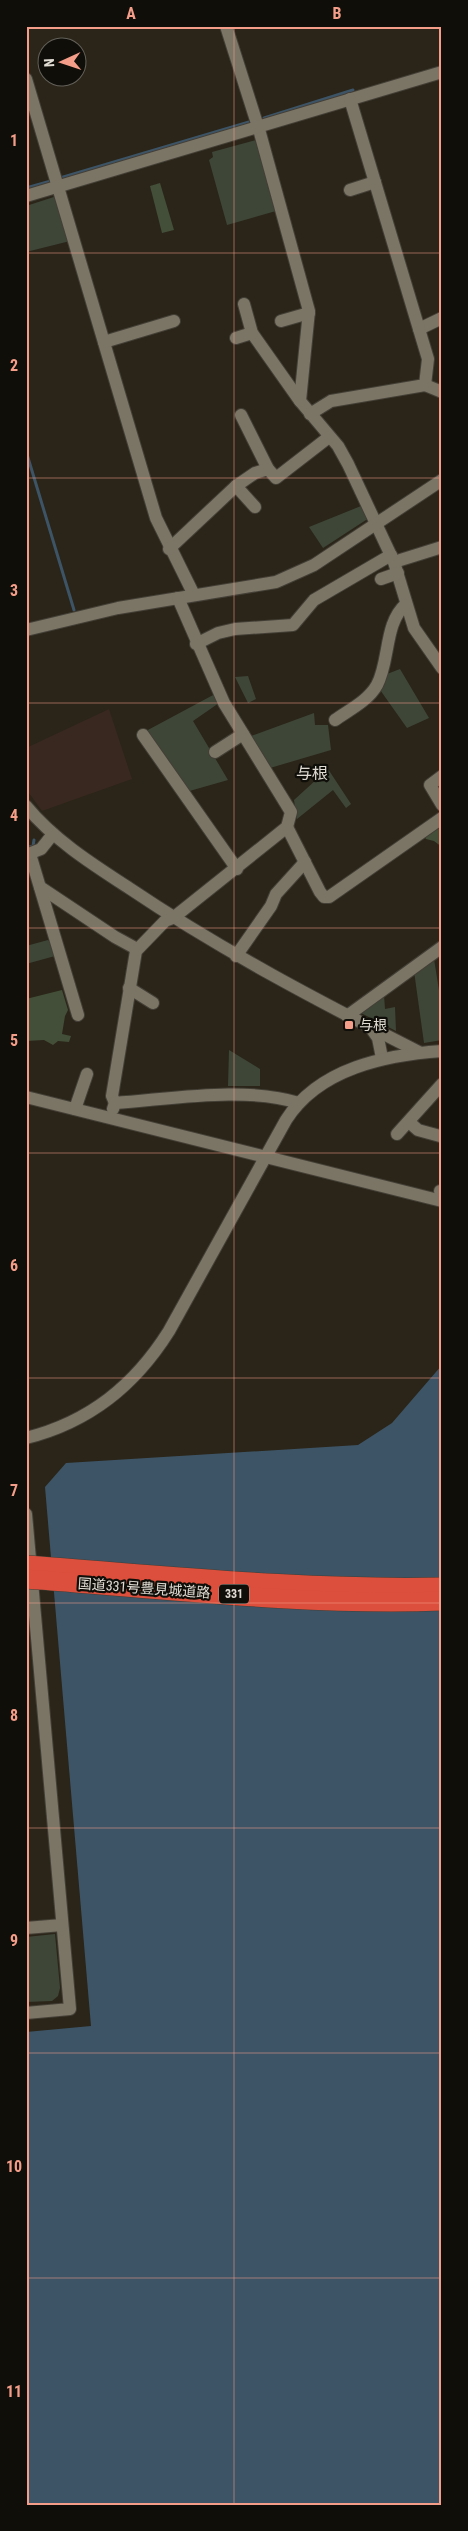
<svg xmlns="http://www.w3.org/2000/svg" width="468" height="2531" viewBox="0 0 468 2531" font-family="'Roboto Condensed','Noto Sans JP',sans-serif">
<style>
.industrial{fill:#39281f}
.green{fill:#3e4638}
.forest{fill:#434f39}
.water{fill:#3d5466}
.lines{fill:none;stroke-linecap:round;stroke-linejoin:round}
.stream{stroke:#3d5466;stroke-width:3}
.minor-casing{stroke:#443f36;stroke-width:14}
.minor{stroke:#7b7566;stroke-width:12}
.highway-bridge-casing{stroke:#443f36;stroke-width:20;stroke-linecap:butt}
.highway-bridge{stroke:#db4f3c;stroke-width:19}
.grid{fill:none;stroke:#f49e8a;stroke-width:1;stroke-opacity:0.55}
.poi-dot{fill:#f49e8a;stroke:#100e09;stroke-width:2}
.labels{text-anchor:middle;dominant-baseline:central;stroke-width:4.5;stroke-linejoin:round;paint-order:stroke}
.shield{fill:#100e09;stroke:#a29e97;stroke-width:1}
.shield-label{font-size:12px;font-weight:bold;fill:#e0dcd4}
.poi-label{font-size:14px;fill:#e0dcd4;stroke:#100e09;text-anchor:start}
.street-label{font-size:14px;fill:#e0dcd4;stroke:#100e09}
.quarter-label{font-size:16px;fill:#e0dcd4;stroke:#100e09}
.neatline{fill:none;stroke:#f49e8a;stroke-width:2}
.grid-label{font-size:16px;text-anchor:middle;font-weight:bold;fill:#f49e8a}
</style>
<rect width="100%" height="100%" fill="#2a2518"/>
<path class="industrial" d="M109 709 132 779 42 811 26 789V748Z"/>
<g class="green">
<path d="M256 140 276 211 227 225 209 160 213 157 212 152Z"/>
<path d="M57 196 70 241 26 252V206Z"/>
<path d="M361 506 369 518 323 548 309 527Z"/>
<path d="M400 669 429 718 407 728 378 687 387 674Z"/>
<path d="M248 676 256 699 248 703 235 677Z"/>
<path d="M215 694 219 703 193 721 228 780 186 792 146 731Z"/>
<path d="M314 713 315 725H328L331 750 270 768 251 736Z"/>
<path d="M328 769 351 804 346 808 333 790 297 819 294 800Z"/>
<path d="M48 940 53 946 55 956 26 964V946Z"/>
<path d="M434 959 442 1009V1040L424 1043 414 971Z"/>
<path d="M384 995 385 1009 395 1007 396 1031 361 1013Z"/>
<path d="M229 1050 260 1069V1086H228Z"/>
<path d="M55 1934 60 1988 58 1996 52 2001 26 2002V1937Z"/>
</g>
<g class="forest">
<path d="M160 183 174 230 162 233 150 186Z"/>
<path d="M442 821V847L434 841 426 839 423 835Z"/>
<path d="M62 990 68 1010 65 1016 62 1034 71 1036 69 1042 58 1041 53 1045 44 1040 26 1041V999Z"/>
</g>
<path class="water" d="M442 1365V2505H26V2032L91 2026 45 1487 66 1463 358 1445 392 1423Z"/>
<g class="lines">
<g class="stream">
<path d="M264 118 353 90"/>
<path d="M60 178 249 122"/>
<path d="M26 188 51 181"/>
<path d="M26 451 74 610"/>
<path d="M26 848 33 846 34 840"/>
</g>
<g class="minor-casing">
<g id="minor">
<path d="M226 26 260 133 309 311 300 401 338 446 348 464 394 562 414 628 442 668"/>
<path d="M26 79 156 518 194 595"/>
<path d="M350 190 375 182"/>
<path d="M26 196 442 72"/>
<path d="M244 304 252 333 300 401"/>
<path d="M281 321 309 313"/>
<path d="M419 329 442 318"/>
<path d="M236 338 252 333"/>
<path d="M104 342 174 321"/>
<path d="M425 385 442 392"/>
<path d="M310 414 331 401 425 385 428 359 350 99"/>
<path d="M241 415 268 469"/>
<path d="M236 486 255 507"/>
<path d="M169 549 236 486 255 473 268 469 276 478 329 437"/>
<path d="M394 562 442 547"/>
<path d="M381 579 398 573"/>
<path d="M26 630 118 608 276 582 314 565 442 480"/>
<path d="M196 644 218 633 235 629 293 625 314 600 391 555"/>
<path d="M335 720C349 710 368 701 377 685 390 661 384 623 406 604"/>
<path d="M143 735 237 869"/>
<path d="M215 752 243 734"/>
<path d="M442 776 430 785 442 805"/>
<path d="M26 806C54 840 92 864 129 888 221 950 320 1002 419 1052"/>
<path d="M287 827 320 892 324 897H329L442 818"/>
<path d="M30 854 78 1015"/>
<path d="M26 855 41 849 53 834"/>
<path d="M40 887 115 937 137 949"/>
<path d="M236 956 271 906 276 894 305 862"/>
<path d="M129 988 153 1003"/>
<path d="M347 1016 442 947"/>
<path d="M371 1028 378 1038 382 1058"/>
<path d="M26 1097 442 1201"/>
<path d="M115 1103 112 1096 136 951 165 921 173 918 287 827 291 812 224 703 178 598"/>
<path d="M75 1109 87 1074"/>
<path d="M113 1109 115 1103C173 1099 244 1086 299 1103"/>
<path d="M409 1122 418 1130 440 1136"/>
<path d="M397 1134 442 1084"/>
<path d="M440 1191H442"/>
<path d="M26 1438C90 1422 135 1385 169 1331L286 1120C319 1068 386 1055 442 1051"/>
<path d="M26 1514 70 2009 26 2013"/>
<path d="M26 1928 62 1925"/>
</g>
</g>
<use href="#minor" class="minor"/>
<g class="highway-bridge-casing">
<g id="highway-bridge">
<path d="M26 1565C164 1575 303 1590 442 1587"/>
<path d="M26 1579C163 1589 305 1606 442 1601"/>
</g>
</g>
<use href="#highway-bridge" class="highway-bridge"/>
</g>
<path class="grid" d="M234 26V2505M26 253H442M26 478H442M26 703H442M26 928H442M26 1153H442M26 1378H442M26 1603H442M26 1828H442M26 2053H442M26 2278H442"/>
<rect class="poi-dot" x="344" y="1020" width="10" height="10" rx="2.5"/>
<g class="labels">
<rect class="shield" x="219" y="1584.5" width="30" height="19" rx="4"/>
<g class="shield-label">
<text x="234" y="1594">331</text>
</g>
<g class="poi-label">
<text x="359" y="1025">与根</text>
</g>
<g class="street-label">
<text transform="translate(144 1588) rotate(4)">国道331号豊見城道路</text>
</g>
<g class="quarter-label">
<text x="312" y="773">与根</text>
</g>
</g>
<rect width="468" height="2531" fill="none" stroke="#100e09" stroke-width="55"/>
<g transform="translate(62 62) rotate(267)"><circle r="24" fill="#100e09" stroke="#63605a"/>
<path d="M0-4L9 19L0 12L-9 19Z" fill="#f49e8a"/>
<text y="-8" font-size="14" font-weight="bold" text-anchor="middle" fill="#e0dcd4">N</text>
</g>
<rect x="28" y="28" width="412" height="2476" class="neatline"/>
<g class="grid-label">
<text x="131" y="19">A</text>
<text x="337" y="19">B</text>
<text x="14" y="146">1</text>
<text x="14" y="371">2</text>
<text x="14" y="596">3</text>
<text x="14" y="821">4</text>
<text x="14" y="1046">5</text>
<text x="14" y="1271">6</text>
<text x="14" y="1496">7</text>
<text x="14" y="1721">8</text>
<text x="14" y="1946">9</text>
<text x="14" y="2172">10</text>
<text x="14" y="2397">11</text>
</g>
</svg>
